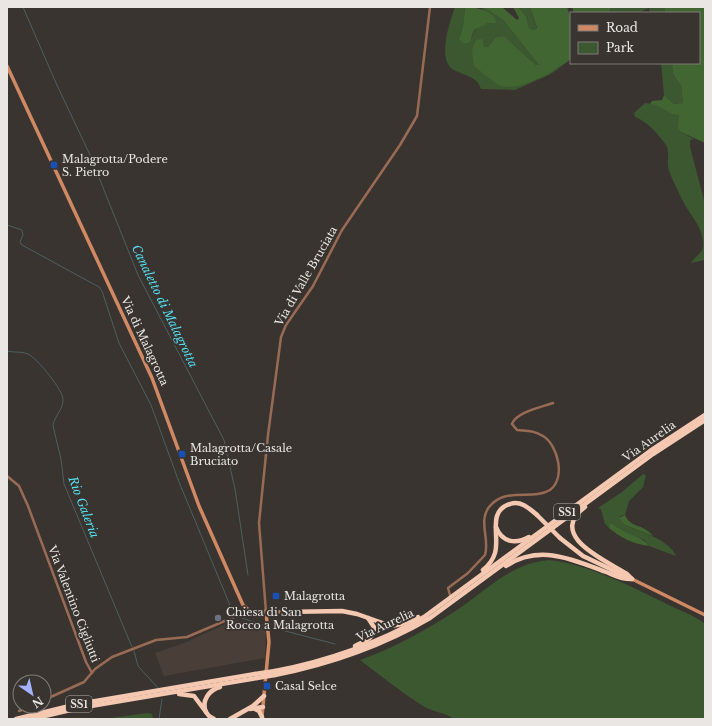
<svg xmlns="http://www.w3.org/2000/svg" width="712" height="726" viewBox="0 0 712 726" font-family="'Libre Baskerville',serif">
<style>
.built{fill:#493f38}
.green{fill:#3c5830}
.forest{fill:#416631}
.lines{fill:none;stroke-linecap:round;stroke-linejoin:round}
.stream{stroke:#4b6062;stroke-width:1}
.street{stroke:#996b54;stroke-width:2.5}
.secondary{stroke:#d08963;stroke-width:3.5}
.highway{stroke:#f5c8b1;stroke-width:4.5}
.highway-bridge{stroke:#f5c8b1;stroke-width:4.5}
.transit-dot{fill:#1a4fb4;stroke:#393430;stroke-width:1.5}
.worship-dot{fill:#6b7280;stroke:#393430;stroke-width:1.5}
.labels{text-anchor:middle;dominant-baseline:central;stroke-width:4;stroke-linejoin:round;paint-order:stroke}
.shield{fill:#393430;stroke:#b4b1ad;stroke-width:1}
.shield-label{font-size:10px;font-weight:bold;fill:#e9e6e3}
.poi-label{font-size:11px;fill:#e9e6e3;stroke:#393430;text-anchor:start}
.street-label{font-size:11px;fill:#e9e6e3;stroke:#393430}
.water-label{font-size:12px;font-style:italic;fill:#52def1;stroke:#393430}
</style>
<rect width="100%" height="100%" fill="#393430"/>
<path class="built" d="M235 620 266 628 265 658 164 676 155 653 184 643Z"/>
<g class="green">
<path d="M455 7H465L463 26 459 39 471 41C474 25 481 27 494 18L480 7H483L503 20 540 66 536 65 504 36 496 37 488 47 472 50 542 76 564 65 549 75 515 90 481 89C477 76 465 76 454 70 436 60 450 22 455 7Z"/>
<path d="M518 7H530L537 29 534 30 529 28 526 16Z"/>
<path d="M611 7H664L665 13H650L649 8 638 13H609Z"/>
<path d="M661 63H675L672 66 673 74 681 86 683 103 674 104 664 95Z"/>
<path d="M645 103 659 105 667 111 680 115 681 132 694 139 690 140V147L705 204V260L691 263C694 257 703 253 703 246 704 226 688 214 681 197 678 191 668 171 668 166 667 160 670 151 666 145 659 135 647 121 635 117L634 113Z"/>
<path d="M643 474 646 475 643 487 629 501 625 515 620 516 625 525C640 532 669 539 676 556L649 546 644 540 621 531 613 524H610L609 528 605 524 601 509 598 508 622 492Z"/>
<path d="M549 560C590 565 630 586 667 604 680 611 693 614 705 624V719H454C444 712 433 712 423 706 401 692 381 676 360 660 394 648 426 630 457 610 487 590 511 563 549 560Z"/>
<path d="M148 713 152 714 153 719H104Z"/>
</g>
<g class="forest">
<path d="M465 7C475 7 495 10 496 23H487C476 31 474 25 471 41L468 43H463L459 39 463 26Z"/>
<path d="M483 7H502L517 20 519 18 513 7H518L526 16 529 28 534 30 537 28 530 7H567L571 19V59C557 70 516 94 499 85 490 80 482 72 474 66L472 50 476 40 482 39 484 47H488L496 37 504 36 536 65H539L503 20Z"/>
<path d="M572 7H611L609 13H574Z"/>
<path d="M664 7 705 8V143L681 132 678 128 679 115C668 115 662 105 650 104L652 101 662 100 664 95 674 104 683 103 681 86 673 74 672 66 675 63H699V13H665Z"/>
<path d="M625 515C631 529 643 523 653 536L625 525 619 518Z"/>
<path d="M610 524H613C625 535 641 535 649 546 633 544 621 538 609 528Z"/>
</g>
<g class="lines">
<g class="stream">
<path d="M23 7 56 83 90 155 138 275 224 440 235 489 248 575"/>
<path d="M7 225 22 230 23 235 20 242 22 245 99 287 102 291 119 343 151 405 179 482 232 610 242 618 266 626"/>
<path d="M7 351C14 353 22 351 28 354 37 358 64 391 63 400 63 410 54 416 53 426L61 459 64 484 132 647"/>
<path d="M270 627 335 644"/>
<path d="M134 651 138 666 158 688"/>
<path d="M159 719 162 699"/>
</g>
<g class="street">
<path d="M7 476 19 486 28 506 86 662 92 673"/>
<path d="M450 595 448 588 468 573 485 555C490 539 478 522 489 507 506 486 532 501 550 490 566 478 558 445 543 436 533 430 527 431 517 430L512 424C516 412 542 407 553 403"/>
<path d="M266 612 259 523 268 435 281 337 286 325 313 286 342 230 400 145 417 116 430 7"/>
<path d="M44 700 84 682 95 669 112 657 156 640 187 637 248 611"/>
<path d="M19 711 31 706"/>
</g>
<g class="secondary">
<path d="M7 66 152 378 199 506 243 605 250 611 283 612"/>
<path d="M632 579 705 615"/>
<path d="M262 716 269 642 266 612"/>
</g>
<g class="highway">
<path d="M585 507C546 536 607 561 627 574L632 579"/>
<path d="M496 527C502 542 515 545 529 537"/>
<path d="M560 538 583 556 625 576"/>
<path d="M506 566C539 544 572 559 606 572 614 575 623 580 632 579"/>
<path d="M483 570C489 565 493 560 495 553 500 536 487 511 510 504 521 500 530 509 537 515"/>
<path d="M283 612 342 611 357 614 391 626 402 624 418 617"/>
<path d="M355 646C365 641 374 639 374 627L368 618"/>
<path d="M275 671C328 661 378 643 424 617L650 451 705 415"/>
<path d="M275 675C330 664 382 646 430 618L653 454 705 420"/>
<path d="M179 694 194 696 209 716 214 719"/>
<path d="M250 709 263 707"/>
<path d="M255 709 259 711 262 717"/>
<path d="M206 712C201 701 209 690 220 687"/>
<path d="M16 719 78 704 255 674"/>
<path d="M32 719 79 708 257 678"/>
<path d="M230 719 253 706 264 696"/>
</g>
<g class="highway-bridge">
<path d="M537 515 560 538"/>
<path d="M255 674 275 671"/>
<path d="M257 678 275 675"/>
</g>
</g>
<g class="transit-dot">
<rect x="50" y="161" width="8" height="8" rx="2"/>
<rect x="178" y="450" width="8" height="8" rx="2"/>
<rect x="272" y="592" width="8" height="8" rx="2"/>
<rect x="263" y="682" width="8" height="8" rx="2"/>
</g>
<circle class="worship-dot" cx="218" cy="618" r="4"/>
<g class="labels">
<g class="shield">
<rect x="554" y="504" width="26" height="16" rx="3"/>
<rect x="66" y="696" width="26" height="16" rx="3"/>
</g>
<g class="shield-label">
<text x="567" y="512">SS1</text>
<text x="79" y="704">SS1</text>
</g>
<g class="poi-label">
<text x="62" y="159">Malagrotta/Podere<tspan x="62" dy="13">S. Pietro</tspan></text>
<text x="190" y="448">Malagrotta/Casale<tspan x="190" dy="13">Bruciato</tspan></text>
<text x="284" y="596">Malagrotta</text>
<text x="226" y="612">Chiesa di San<tspan x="226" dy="13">Rocco a Malagrotta</tspan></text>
<text x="275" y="686">Casal Selce</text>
</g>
<g class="street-label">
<text transform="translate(306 276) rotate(-60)">Via di Valle Bruciata</text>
<text transform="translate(145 341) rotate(65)">Via di Malagrotta</text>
<text transform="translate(649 441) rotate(-35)">Via Aurelia</text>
<text transform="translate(74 604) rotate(69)">Via Valentino Cigliutti</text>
<text transform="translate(385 625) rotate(-25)">Via Aurelia</text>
</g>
<g class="water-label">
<text transform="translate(165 306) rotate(64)">Canaletto di Malagrotta</text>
<text transform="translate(84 507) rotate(69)">Rio Galeria</text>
</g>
</g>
<rect width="712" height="726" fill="none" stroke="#e9e6e3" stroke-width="16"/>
<rect x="570" y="12" width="130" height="52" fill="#393430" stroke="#7f7b78"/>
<rect x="578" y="25" width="20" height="6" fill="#d08963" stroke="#7f7b78"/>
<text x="606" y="32" font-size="12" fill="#e9e6e3">Road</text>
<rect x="578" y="42" width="20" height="12" fill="#3c5830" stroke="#7f7b78"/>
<text x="606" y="52" font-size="12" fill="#e9e6e3">Park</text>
<g transform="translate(32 694) rotate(146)"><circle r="19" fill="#393430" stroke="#7f7b78"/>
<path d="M0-3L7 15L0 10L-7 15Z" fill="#a4b1fc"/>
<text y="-6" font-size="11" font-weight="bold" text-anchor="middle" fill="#e9e6e3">N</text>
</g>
</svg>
